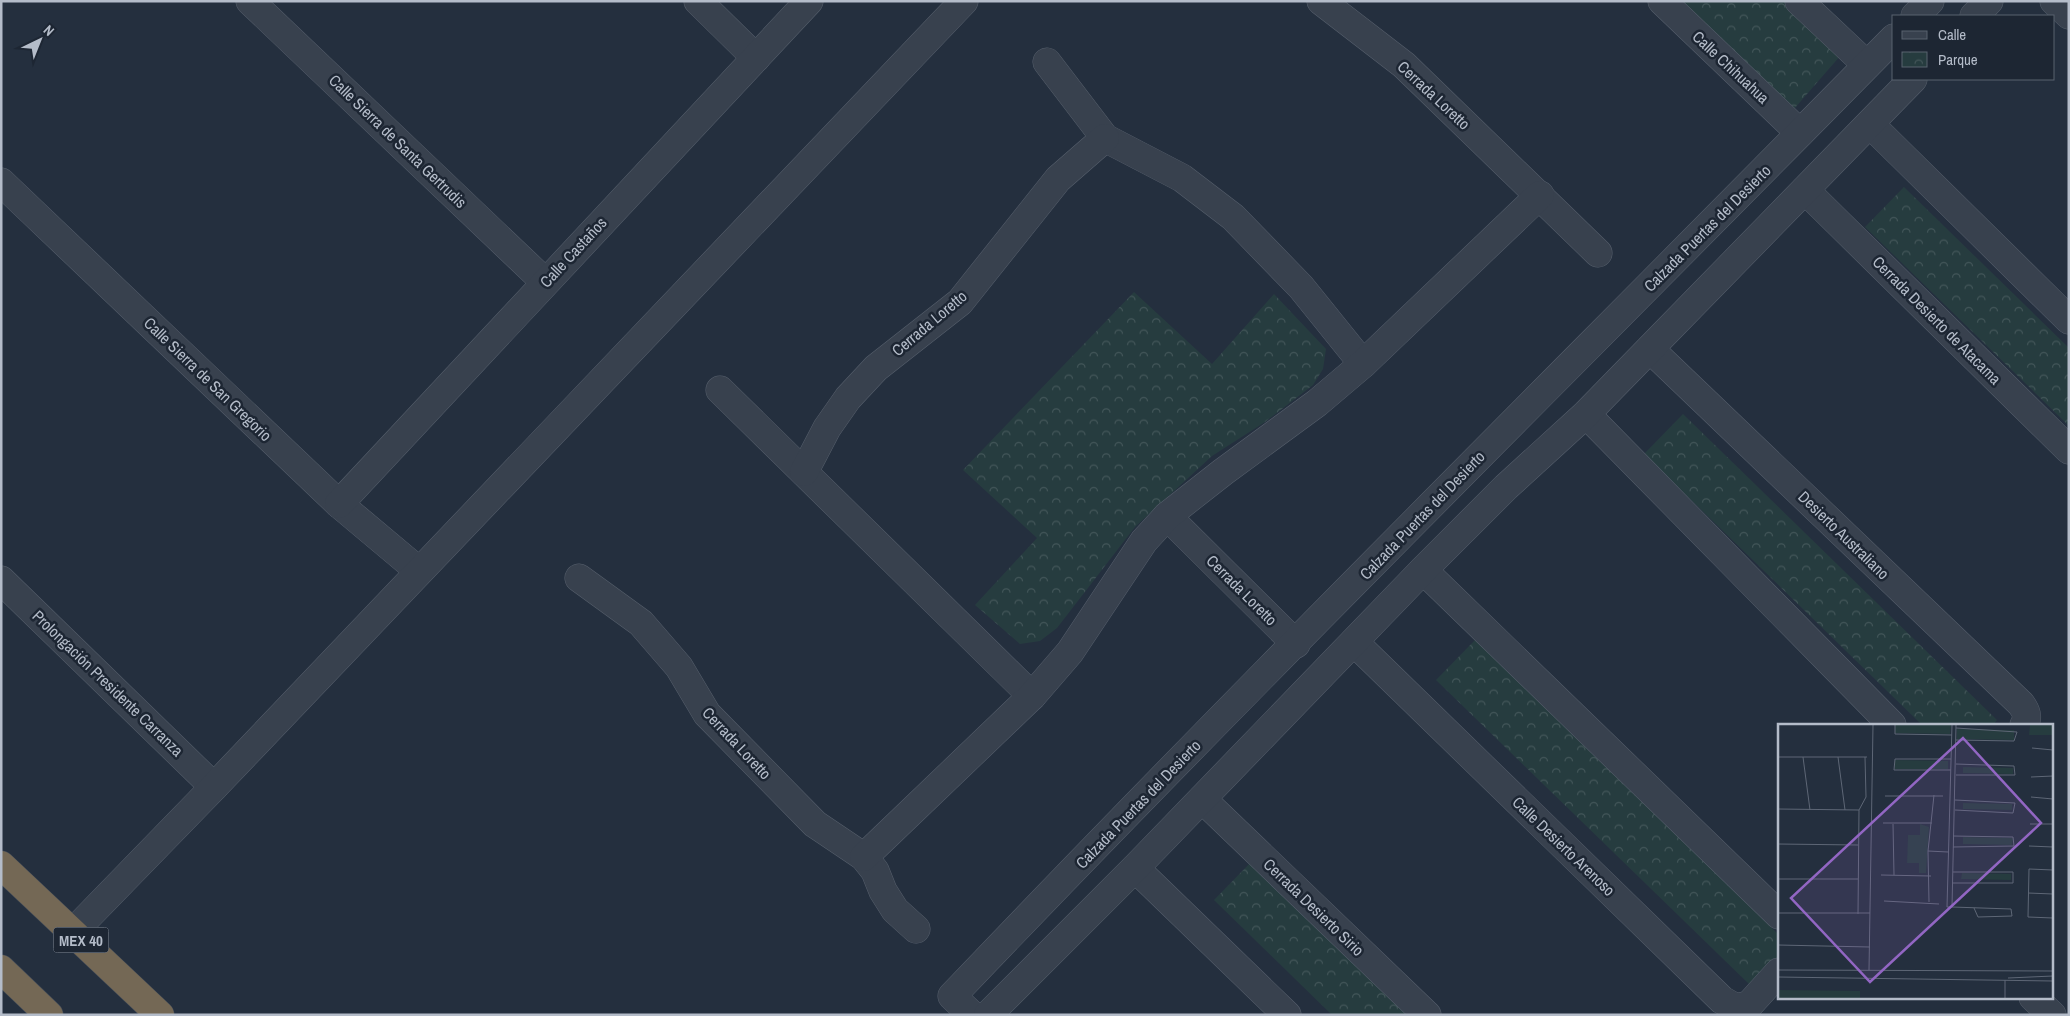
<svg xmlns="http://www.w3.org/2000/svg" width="2070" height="1016" viewBox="0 0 2070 1016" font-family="'Archivo Narrow',sans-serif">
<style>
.park{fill:url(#park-crowns)}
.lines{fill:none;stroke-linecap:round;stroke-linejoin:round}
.minor-casing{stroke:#565f6c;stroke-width:29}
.highway-casing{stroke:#434c59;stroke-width:29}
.minor{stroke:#38414e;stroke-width:28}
.highway{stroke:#746855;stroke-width:28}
.labels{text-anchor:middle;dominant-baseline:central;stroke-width:5;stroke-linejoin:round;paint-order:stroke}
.shield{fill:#1d2633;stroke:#878f9c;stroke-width:1}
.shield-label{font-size:15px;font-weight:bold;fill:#b4bcc9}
.street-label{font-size:16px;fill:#b4bcc9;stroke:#1d2633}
.inset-road{fill:none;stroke:#5e6776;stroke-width:1}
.view{fill:#9266c3;fill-opacity:0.15;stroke:#9266c3;stroke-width:2.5}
.inset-edge{fill:none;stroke:#b4bcc9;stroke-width:2.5}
</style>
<defs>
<pattern id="park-crowns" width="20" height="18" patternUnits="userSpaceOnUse" patternTransform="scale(1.25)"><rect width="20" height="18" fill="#263c3f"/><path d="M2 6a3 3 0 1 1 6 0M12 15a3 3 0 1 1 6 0" fill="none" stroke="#435659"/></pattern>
</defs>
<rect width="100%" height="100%" fill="#242f3e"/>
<g class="park">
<path d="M1677 1H1785L1841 55 1794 109Z"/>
<path d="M1904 187 2069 348V426L1865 227Z"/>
<path d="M1134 292 1212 364 1274 294 1326 349 1323 369 1313 385 1265 422 1212 456 1135 527 1057 628 1040 641 1020 644 975 605 1037 538 963 470Z"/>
<path d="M1683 414 1997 720 1993 725H1922L1644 454Z"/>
<path d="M1476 639 1779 935V957L1751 986 1436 680Z"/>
<path d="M1253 860 1413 1015H1332L1214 900Z"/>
</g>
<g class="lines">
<g class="minor-casing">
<g id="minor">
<path d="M250 1 545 282"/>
<path d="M698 1 756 58"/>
<path d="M1321 1 1404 65 1598 253"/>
<path d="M1662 1 1800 133"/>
<path d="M1799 1 1867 65"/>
<path d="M2054 1 2069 15"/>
<path d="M1915 16 1930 1"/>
<path d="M1974 16 1989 1"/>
<path d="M1047 62 1105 138 1182 178 1233 217 1301 287 1363 364"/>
<path d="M1870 124 2069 320"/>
<path d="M1 182 339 504 419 571"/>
<path d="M1805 190 2069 450"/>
<path d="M1650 349 2021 704C2026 711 2029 717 2024 725"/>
<path d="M720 390 1032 696"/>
<path d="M1586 414 1892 725"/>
<path d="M804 472 827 428 848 398 876 368 960 302 1058 179 1105 138"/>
<path d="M339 504 809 1"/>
<path d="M1167 516 1296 644"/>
<path d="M1423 570 1779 915"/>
<path d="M579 578 641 623 679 667 707 714 815 824 864 857 875 871 883 891 895 910 916 929"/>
<path d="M1 580 214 787"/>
<path d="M1354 642 1722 1000 1736 1008 1749 1005 1779 972"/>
<path d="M1202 799 1427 1015"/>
<path d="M864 857 1032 696 1070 652 1144 541 1167 516 1223 472 1317 403 1363 364 1540 195"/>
<path d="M1135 868 1287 1015"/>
<path d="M73 932 214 787 964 1"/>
<path d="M2033 997 2052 1015"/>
<path d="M972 1015 952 996C1261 672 1580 357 1894 38"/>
<path d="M988 1015 1135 868 1423 570 1506 487 1586 414 1913 79"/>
</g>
</g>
<g class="highway-casing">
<g id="highway">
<path d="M1 865 160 1015"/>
<path d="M1 969 49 1015"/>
</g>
</g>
<use href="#minor" class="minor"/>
<use href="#highway" class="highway"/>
</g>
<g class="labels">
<rect class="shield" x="53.5" y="927.5" width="55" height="25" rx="4"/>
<g class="shield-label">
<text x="81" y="940">MEX 40</text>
</g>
<g class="street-label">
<text transform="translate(1731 67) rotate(43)">Calle Chihuahua</text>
<text transform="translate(1434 95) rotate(43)">Cerrada Loretto</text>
<text transform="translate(398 141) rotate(44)">Calle Sierra de Santa Gertrudis</text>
<text transform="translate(1707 228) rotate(-45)">Calzada Puertas del Desierto</text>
<text transform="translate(573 252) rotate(-47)">Calle Castaños</text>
<text transform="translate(1937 320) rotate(45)">Cerrada Desierto de Atacama</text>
<text transform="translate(929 323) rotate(-40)">Cerrada Loretto</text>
<text transform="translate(208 379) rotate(44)">Calle Sierra de San Gregorio</text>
<text transform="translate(1422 515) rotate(-46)">Calzada Puertas del Desierto</text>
<text transform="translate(1844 535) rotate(44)">Desierto Australiano</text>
<text transform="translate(1242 590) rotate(45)">Cerrada Loretto</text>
<text transform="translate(108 683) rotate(44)">Prolongación Presidente Carranza</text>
<text transform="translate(737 743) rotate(47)">Cerrada Loretto</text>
<text transform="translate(1138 804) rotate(-46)">Calzada Puertas del Desierto</text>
<text transform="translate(1564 846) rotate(44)">Calle Desierto Arenoso</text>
<text transform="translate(1314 907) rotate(44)">Cerrada Desierto Sirio</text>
</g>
</g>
<g transform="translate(1778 724)">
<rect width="275" height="275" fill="#242f3e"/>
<path d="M252 1H275V11H251Z" fill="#263c3f"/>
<path d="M0 266 82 267V274H0Z" fill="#263c3f"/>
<path d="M117 1H173L172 10 117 9ZM179 5 236 6V16L179 15ZM117 36 170 37V45H117ZM185 43 235 44V50L185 49ZM185 79 234 80V86L185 85ZM142 100 151 103 148 149H141V139H129L130 111H142ZM185 113 235 114 234 121 185 120ZM184 149 233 150V156L183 155Z" fill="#263c3f"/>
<path class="inset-road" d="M117 1V10L174 11M174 1 169 183H174L233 185 234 192 200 193 196 184M178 4 239 8 236 17 178 16M254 24 275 26M0 33H89M25 33 32 86M60 33 67 86M173 46H116L117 35H173M178 51H237L236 42 178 40M253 53 275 52M107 72H165M253 73 275 75M0 85 81 86M177 86 235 89 237 79 177 76M105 99H154M115 100 116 151M252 100H275M0 120 80 121M251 122 275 123M175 123 236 122 235 113 175 112M150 127 170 128M275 146 251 145 250 193 275 194M103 151 153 152M0 155H80M174 159H235V148H175M250 169 275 170M106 177 161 180M151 178 150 127 156 71M174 183 178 1M0 189H92M80 190 81 86 88 73 87 33M0 221 92 223M0 246 275 247M91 246 95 1M0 253 275 257M230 254 275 252M227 274V256"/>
<path class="view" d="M185 14 263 99 92 258 13 174Z"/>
<rect width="275" height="275" class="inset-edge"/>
</g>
<rect width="2070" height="1016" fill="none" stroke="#b4bcc9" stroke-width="5"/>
<rect x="1892" y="15" width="162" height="65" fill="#1d2633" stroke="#59626f"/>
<rect x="1902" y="31" width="25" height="8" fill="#38414e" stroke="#59626f"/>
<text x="1938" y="40" font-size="15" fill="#b4bcc9">Calle</text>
<rect x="1902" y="52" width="25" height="15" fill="url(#park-crowns)" stroke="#59626f"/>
<text x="1938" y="65" font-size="15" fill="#b4bcc9">Parque</text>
<g transform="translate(40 40) rotate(43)" stroke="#1d2633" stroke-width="4" paint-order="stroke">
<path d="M0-4L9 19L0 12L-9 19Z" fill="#b4bcc9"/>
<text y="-8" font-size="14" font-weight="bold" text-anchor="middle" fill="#b4bcc9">N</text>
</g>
</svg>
